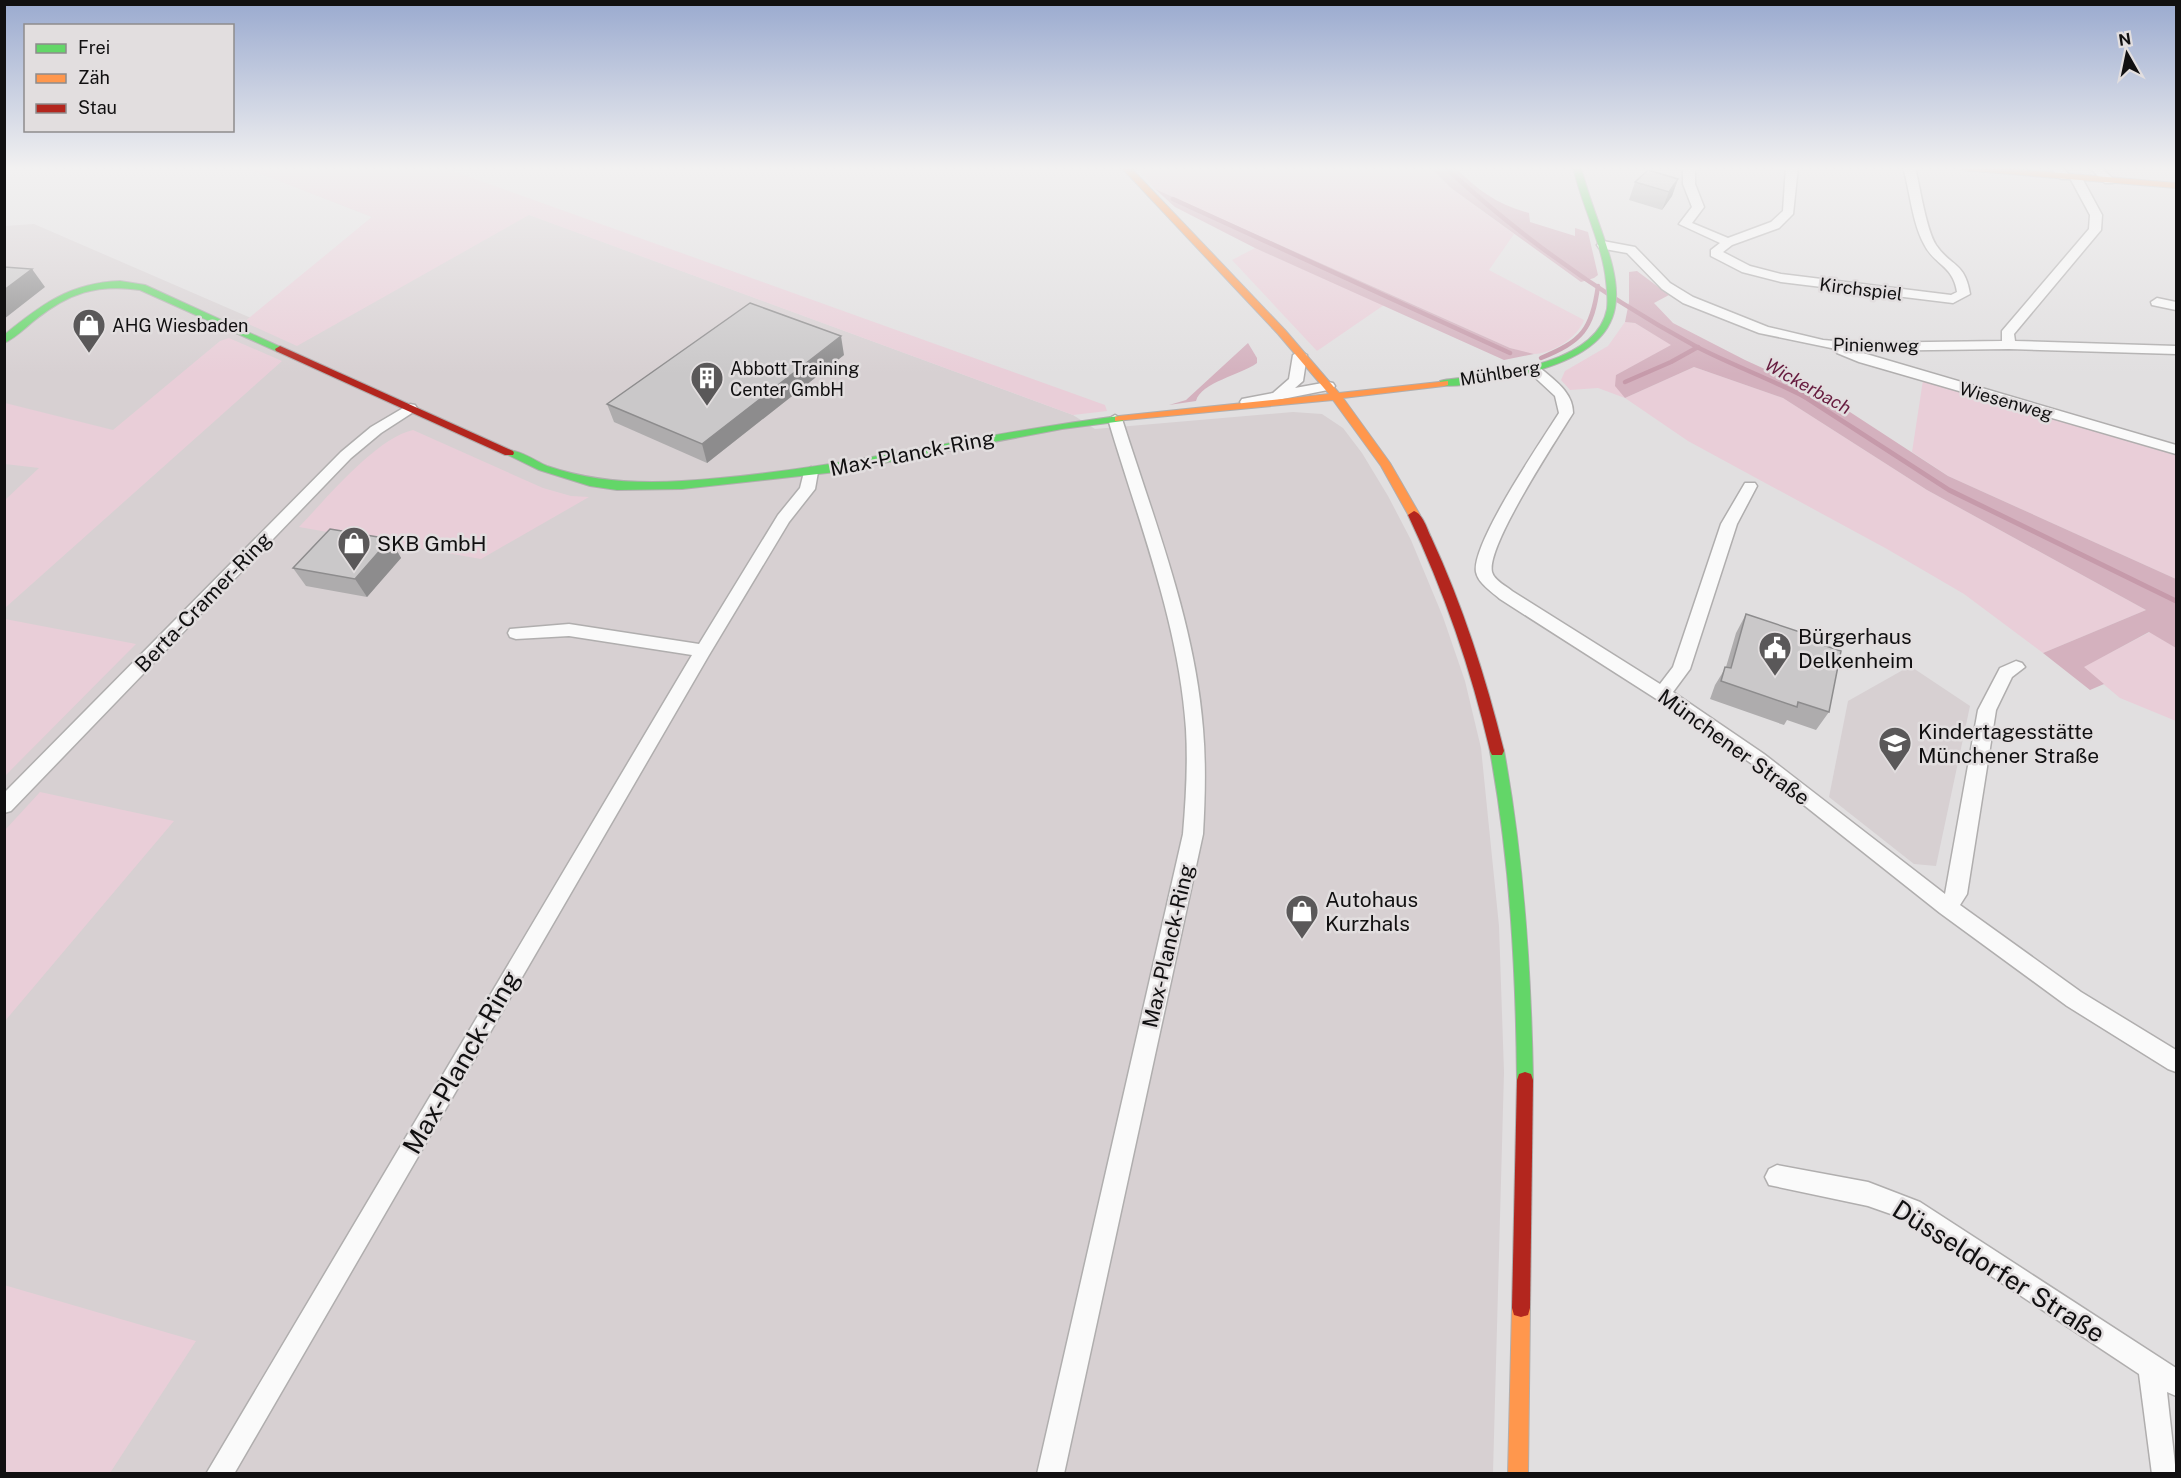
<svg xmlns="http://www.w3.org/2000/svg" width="2181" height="1478" viewBox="0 0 2181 1478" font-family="'Public Sans',sans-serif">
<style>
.built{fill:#d7d0d2}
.green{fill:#e9ced8}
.forest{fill:#d4b1be}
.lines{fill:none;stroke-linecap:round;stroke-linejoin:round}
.stream-far1{stroke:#c69aaa;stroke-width:4.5}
.stream{stroke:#c69aaa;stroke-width:5}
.street-casing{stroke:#b0aeae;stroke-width:3}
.fast-casing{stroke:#b0aeae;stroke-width:2}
.slow-casing{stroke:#b0aeae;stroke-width:2}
.jam-casing{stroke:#b0aeae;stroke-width:2}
.street{fill:#fafafa;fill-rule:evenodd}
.fast{fill:#63d668;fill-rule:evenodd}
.slow{fill:#ff974d;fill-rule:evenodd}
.jam{fill:#b3261e;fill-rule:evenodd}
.wall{fill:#aeacad}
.shaded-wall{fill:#8d8c8d}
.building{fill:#cac8c9;stroke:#8d8c8d;stroke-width:1.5}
.labels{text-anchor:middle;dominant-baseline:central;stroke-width:5;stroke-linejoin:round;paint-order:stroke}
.far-street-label{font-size:18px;fill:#111011;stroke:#e2dedf}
.far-poi-label{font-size:18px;fill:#111011;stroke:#e2dedf;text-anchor:start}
.far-water-label{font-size:18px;font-style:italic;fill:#661b3e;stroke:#e2dedf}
.street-label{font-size:21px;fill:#111011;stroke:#e2dedf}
.poi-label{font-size:21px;fill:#111011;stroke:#e2dedf;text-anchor:start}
.near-street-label{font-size:26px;fill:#111011;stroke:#e2dedf}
</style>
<rect width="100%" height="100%" fill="#e1dfe0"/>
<g class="built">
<path d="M244 167H442L530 215 1073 415 1095 429 1293 412 1322 414 1343 428 1362 453 1388 496 1411 540 1443 617 1465 681 1481 748 1499 926 1504 1072 1493 1473H5V226L34 224 251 318 372 217Z"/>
<path d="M1910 666 1970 706 1936 866 1914 864 1829 797 1848 701Z"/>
</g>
<g class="green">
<path d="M244 167H442L1105 405 1107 411 1073 415 529 215 297 346 244 322 372 217Z"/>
<path d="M1137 167H1430L1451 188 1514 234 1489 270 1584 320C1578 337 1552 354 1534 354 1526 353 1517 350 1510 348L1155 189Z"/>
<path d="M1255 248 1384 305 1317 351 1232 260Z"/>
<path d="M1625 322 1635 323 1672 345 1616 375 1625 398 1694 367 1783 398 1927 490 2146 610 2043 653 1964 594 1887 549 1688 441 1625 398 1598 388 1570 390 1561 380 1565 371 1608 346Z"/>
<path d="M229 338 282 361 5 608V500L39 468 5 464V403L113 430 220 341Z"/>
<path d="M1923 380 2176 454V579L1948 476 1912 452Z"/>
<path d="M413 430 543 488 571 496 589 497 481 559 299 527C326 499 376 438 413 430Z"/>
<path d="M5 619 136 644 5 776 4 619Z"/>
<path d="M2150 632 2176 648V721L2120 698 2083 667Z"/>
<path d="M40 792 174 821 5 1021V830Z"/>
<path d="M4 1285 196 1341 110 1473H5Z"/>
</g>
<g class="forest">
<path d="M1430 167H1455C1477 190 1498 205 1529 213L1530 222 1575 236V228L1588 232 1598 275 1594 278 1581 282 1451 188Z"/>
<path d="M1155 189 1510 348 1534 354 1504 360 1255 248 1175 207Z"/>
<path d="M1637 271 1669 295 1654 303 1673 323 1745 360 1830 399 1948 476 2176 579V648L2149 632 2084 667 2104 684 2090 690 2043 653 2146 610 1927 490 1783 398 1694 367 1625 398 1615 386 1616 375 1671 345 1635 323 1625 322 1629 302V272Z"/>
<path d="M1248 343 1257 358V363C1241 375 1201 382 1196 401L1169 405 1186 400Z"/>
</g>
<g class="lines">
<g class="stream-far1">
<path d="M1445 167C1520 237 1607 298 1697 347 1732 365 1770 379 1805 397"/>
<path d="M1173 199 1510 353"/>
<path d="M1541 358C1582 341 1592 330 1598 286"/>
<path d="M1625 382 1671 362 1698 347"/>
</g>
<path class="stream" d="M1802 395 1949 490 2176 601"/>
<g class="street-casing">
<g id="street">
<path d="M1683 167H1695V184L1704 207 1692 223 1728 238 1771 222 1783 211 1786 167H1798L1793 214 1779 228 1732 245 1723 252 1750 266 1781 274 1951 295 1957 292C1953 265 1934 265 1924 244 1912 222 1910 191 1903 167H1915C1920 187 1926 229 1936 245 1951 267 1965 262 1970 294L1953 303 1781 282 1742 272 1711 256V250L1720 243 1679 224 1692 207 1683 184Z"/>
<path d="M2050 167H2062L2071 177 2069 179H2061Z"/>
<path d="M2089 167H2101L2115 181 2113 183H2105Z"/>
<path d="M2076 175 2082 178 2102 215 2101 230 2014 334 2015 341 2176 346V354L2009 349 1856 351 2176 445V454L1859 362 1837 353 1836 349 1759 333 1683 303 1662 289 1627 253 1599 248 1597 245 1603 241 1635 247 1670 283 1693 297 1768 327 1823 340 1857 343 2002 341V331L2089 229 2090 215 2070 178Z"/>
<path d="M2157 298 2176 302V310L2152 305 2151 302Z"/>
<path d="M1300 351 1307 355 1303 381 1295 388 1328 382 1333 383 1335 386 1333 389 1247 406 1242 405 1240 402 1242 399 1273 393 1289 379 1293 355Z"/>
<path d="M1534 366 1539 367C1554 380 1573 392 1573 413 1557 439 1486 546 1492 572 1494 580 1506 586 1512 591L1660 684 1673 667 1721 524 1745 483H1755L1757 486 1737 524 1690 669 1673 692 1764 754 1945 894 1978 710 2000 668 2016 661 2022 663 2025 667 2012 677 1996 710 1967 894 1960 905 2081 992 2176 1050V1072L2168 1069 2067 1006 1940 913 1752 764 1697 725 1500 599C1492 592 1478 583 1476 572 1471 544 1542 440 1559 413L1555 396 1527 370Z"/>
<path d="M410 404 415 405 417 408 415 411 381 433 351 458 11 811 4 813V793L341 452 371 427Z"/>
<path d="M1115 415 1122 419C1154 520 1195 623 1203 729 1206 764 1205 799 1203 834L1064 1474H1037L1183 834C1186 799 1188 764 1186 729 1179 623 1138 520 1108 419Z"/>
<path d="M811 467 818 472 815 489 789 522 709 655 234 1474H206L692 655 569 636 516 639 510 637 508 633 510 629 569 624 699 644 778 515 800 488 804 472Z"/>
<path d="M1777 1165 1868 1182 1920 1202 2176 1368V1396L2167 1392 2176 1474H2152L2139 1374 1905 1219 1868 1206 1769 1185 1765 1177 1769 1169Z"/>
</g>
</g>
<g class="fast-casing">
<g id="fast">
<path d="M1573 167H1581C1603 256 1666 332 1539 370 1519 376 1459 389 1440 385V381L1444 380C1490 374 1596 367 1607 309 1608 301 1607 289 1606 281 1603 246 1581 203 1573 167Z"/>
<path d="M120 281 145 285 285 349 280 352 276 351 140 290C96 284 69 293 35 320 25 328 15 338 4 343V335C42 304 70 283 120 281Z"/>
<path d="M1119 416 1123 417V421L1062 429 836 472 682 489 617 490 590 486 539 470 504 453 505 451C518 448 535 461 547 466 591 481 635 484 682 481 830 472 973 434 1119 416Z"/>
<path d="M1497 746 1502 747 1504 751C1524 860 1531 969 1533 1080L1531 1086 1525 1088 1519 1086 1517 1080C1516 969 1510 860 1490 751L1492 747Z"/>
</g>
</g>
<g class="slow-casing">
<g id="slow">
<path d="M1121 167H1130L1285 330 1339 393 1448 381V385L1444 386 1343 398 1390 463 1420 515 1418 518H1410L1381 466 1333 400 1115 421V417L1119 416 1329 394 1278 334Z"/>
<path d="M1958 167H1991L2176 183V188L1962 170Z"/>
<path d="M1521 1299 1528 1301 1530 1308 1528 1474H1508L1512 1308 1514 1301Z"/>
</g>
</g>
<g class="jam-casing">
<g id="jam">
<path d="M280 346 513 451 514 453 513 455H505L276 351 275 349Z"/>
<path d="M1414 511C1423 514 1427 529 1431 537 1463 606 1486 678 1504 751L1502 755H1492L1490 751C1471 669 1444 591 1408 515Z"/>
<path d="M1525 1072 1531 1074 1533 1080 1530 1308 1528 1315 1521 1317 1514 1315 1512 1308 1517 1080 1519 1074Z"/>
</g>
</g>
<use href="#street" class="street"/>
<use href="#fast" class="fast"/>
<use href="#slow" class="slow"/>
<use href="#jam" class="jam"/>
</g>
<g class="wall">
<path d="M1678 179 1672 196 1662 210 1629 200 1635 182Z"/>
<path d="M844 355 707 463 614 422 607 404Z"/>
<path d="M390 539 401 558 367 597 306 586 293 568Z"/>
<path d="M1746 614 1805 639 1829 712 1816 730 1787 720 1784 725 1710 699 1715 685 1726 667 1736 633Z"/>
</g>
<g class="shaded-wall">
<path d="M1678 179 1672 196 1662 210 1669 192Z"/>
<path d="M32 269 45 287 4 319V290Z"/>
<path d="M841 336 844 355 707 463 702 444Z"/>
<path d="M390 539 401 558 367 597 355 579Z"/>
</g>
<g class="building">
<path d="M1648 170 1678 179 1669 192 1635 182Z"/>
<path d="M4 267 32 269 4 290Z"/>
<path d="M750 303 841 336 702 444 607 404Z"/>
<path d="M330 529 390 539 355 579 293 568Z"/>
<path d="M1746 614 1806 634 1805 639 1841 651 1829 712 1798 702 1797 707 1721 681 1725 667 1731 668Z"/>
</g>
<linearGradient id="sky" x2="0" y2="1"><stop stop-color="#9aaacf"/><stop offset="0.45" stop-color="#f2f1f1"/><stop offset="1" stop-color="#f2f1f1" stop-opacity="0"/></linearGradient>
<rect width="2181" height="374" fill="url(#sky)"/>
<defs>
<g id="shop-pin" transform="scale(1.725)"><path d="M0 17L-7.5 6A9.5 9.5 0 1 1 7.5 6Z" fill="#5a5859" stroke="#e2dedf"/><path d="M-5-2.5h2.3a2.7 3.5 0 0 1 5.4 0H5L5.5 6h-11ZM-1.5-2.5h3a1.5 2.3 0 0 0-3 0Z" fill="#fff"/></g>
<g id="building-pin" transform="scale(1.725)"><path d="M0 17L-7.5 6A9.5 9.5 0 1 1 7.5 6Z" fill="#5a5859" stroke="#e2dedf"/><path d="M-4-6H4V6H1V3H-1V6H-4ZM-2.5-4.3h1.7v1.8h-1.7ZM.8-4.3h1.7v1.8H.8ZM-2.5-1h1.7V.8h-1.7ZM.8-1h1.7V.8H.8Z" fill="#fff"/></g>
<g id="civic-pin" transform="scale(1.725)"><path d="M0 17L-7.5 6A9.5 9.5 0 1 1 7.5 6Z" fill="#5a5859" stroke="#e2dedf"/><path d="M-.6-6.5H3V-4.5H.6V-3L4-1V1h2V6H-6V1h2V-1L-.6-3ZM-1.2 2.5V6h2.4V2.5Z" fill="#fff"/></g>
<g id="school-pin" transform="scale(1.725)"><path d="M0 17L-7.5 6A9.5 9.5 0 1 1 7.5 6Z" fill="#5a5859" stroke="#e2dedf"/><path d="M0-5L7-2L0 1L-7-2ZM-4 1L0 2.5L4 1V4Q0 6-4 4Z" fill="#fff"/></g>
</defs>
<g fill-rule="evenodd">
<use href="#shop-pin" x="89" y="325"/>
<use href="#building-pin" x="707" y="378"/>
<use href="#shop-pin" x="354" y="543"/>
<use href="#civic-pin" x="1775" y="648"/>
<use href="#school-pin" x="1895" y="743"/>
<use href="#shop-pin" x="1302" y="911"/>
</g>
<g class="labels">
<g class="far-street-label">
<text transform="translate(1861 289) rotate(7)">Kirchspiel</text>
<text transform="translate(1876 345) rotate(1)">Pinienweg</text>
<text transform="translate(1500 373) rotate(-9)">Mühlberg</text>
<text transform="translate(2006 401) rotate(16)">Wiesenweg</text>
</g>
<g class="far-poi-label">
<text x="112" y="325">AHG Wiesbaden</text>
<text x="730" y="368">Abbott Training<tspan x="730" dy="21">Center GmbH</tspan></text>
</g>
<g class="far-water-label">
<text transform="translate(1808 386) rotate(29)">Wickerbach</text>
</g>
<g class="street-label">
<text transform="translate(912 453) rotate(-11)">Max-Planck-Ring</text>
<text transform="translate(203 602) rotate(-46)">Berta-Cramer-Ring</text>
<text transform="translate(1734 747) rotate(36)">Münchener Straße</text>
<text transform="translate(1168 946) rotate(-77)">Max-Planck-Ring</text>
</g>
<g class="poi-label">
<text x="377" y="543">SKB GmbH</text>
<text x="1798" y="636">Bürgerhaus<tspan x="1798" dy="24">Delkenheim</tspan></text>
<text x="1918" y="731">Kindertagesstätte<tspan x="1918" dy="24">Münchener Straße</tspan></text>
<text x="1325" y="899">Autohaus<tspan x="1325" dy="24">Kurzhals</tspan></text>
</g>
<g class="near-street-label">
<text transform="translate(461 1062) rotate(-60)">Max-Planck-Ring</text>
<text transform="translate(1999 1271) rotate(32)">Düsseldorfer Straße</text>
</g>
</g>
<rect width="2181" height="1478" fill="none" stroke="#111011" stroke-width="12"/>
<rect x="24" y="24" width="210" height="108" fill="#e2dedf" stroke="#8e8c8d" stroke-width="1.5"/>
<rect x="36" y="44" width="30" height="9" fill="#63d668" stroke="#8e8c8d" stroke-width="1.5"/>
<text x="78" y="54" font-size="18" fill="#111011">Frei</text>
<rect x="36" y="74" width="30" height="9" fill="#ff974d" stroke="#8e8c8d" stroke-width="1.5"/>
<text x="78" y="84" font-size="18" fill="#111011">Zäh</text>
<rect x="36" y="104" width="30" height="9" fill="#b3261e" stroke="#8e8c8d" stroke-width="1.5"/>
<text x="78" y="114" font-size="18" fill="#111011">Stau</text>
<g transform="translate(2127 54) rotate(351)" stroke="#e2dedf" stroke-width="4.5" paint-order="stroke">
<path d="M0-4.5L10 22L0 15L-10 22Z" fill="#111011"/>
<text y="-9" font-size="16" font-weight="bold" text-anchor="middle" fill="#111011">N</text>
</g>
</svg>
